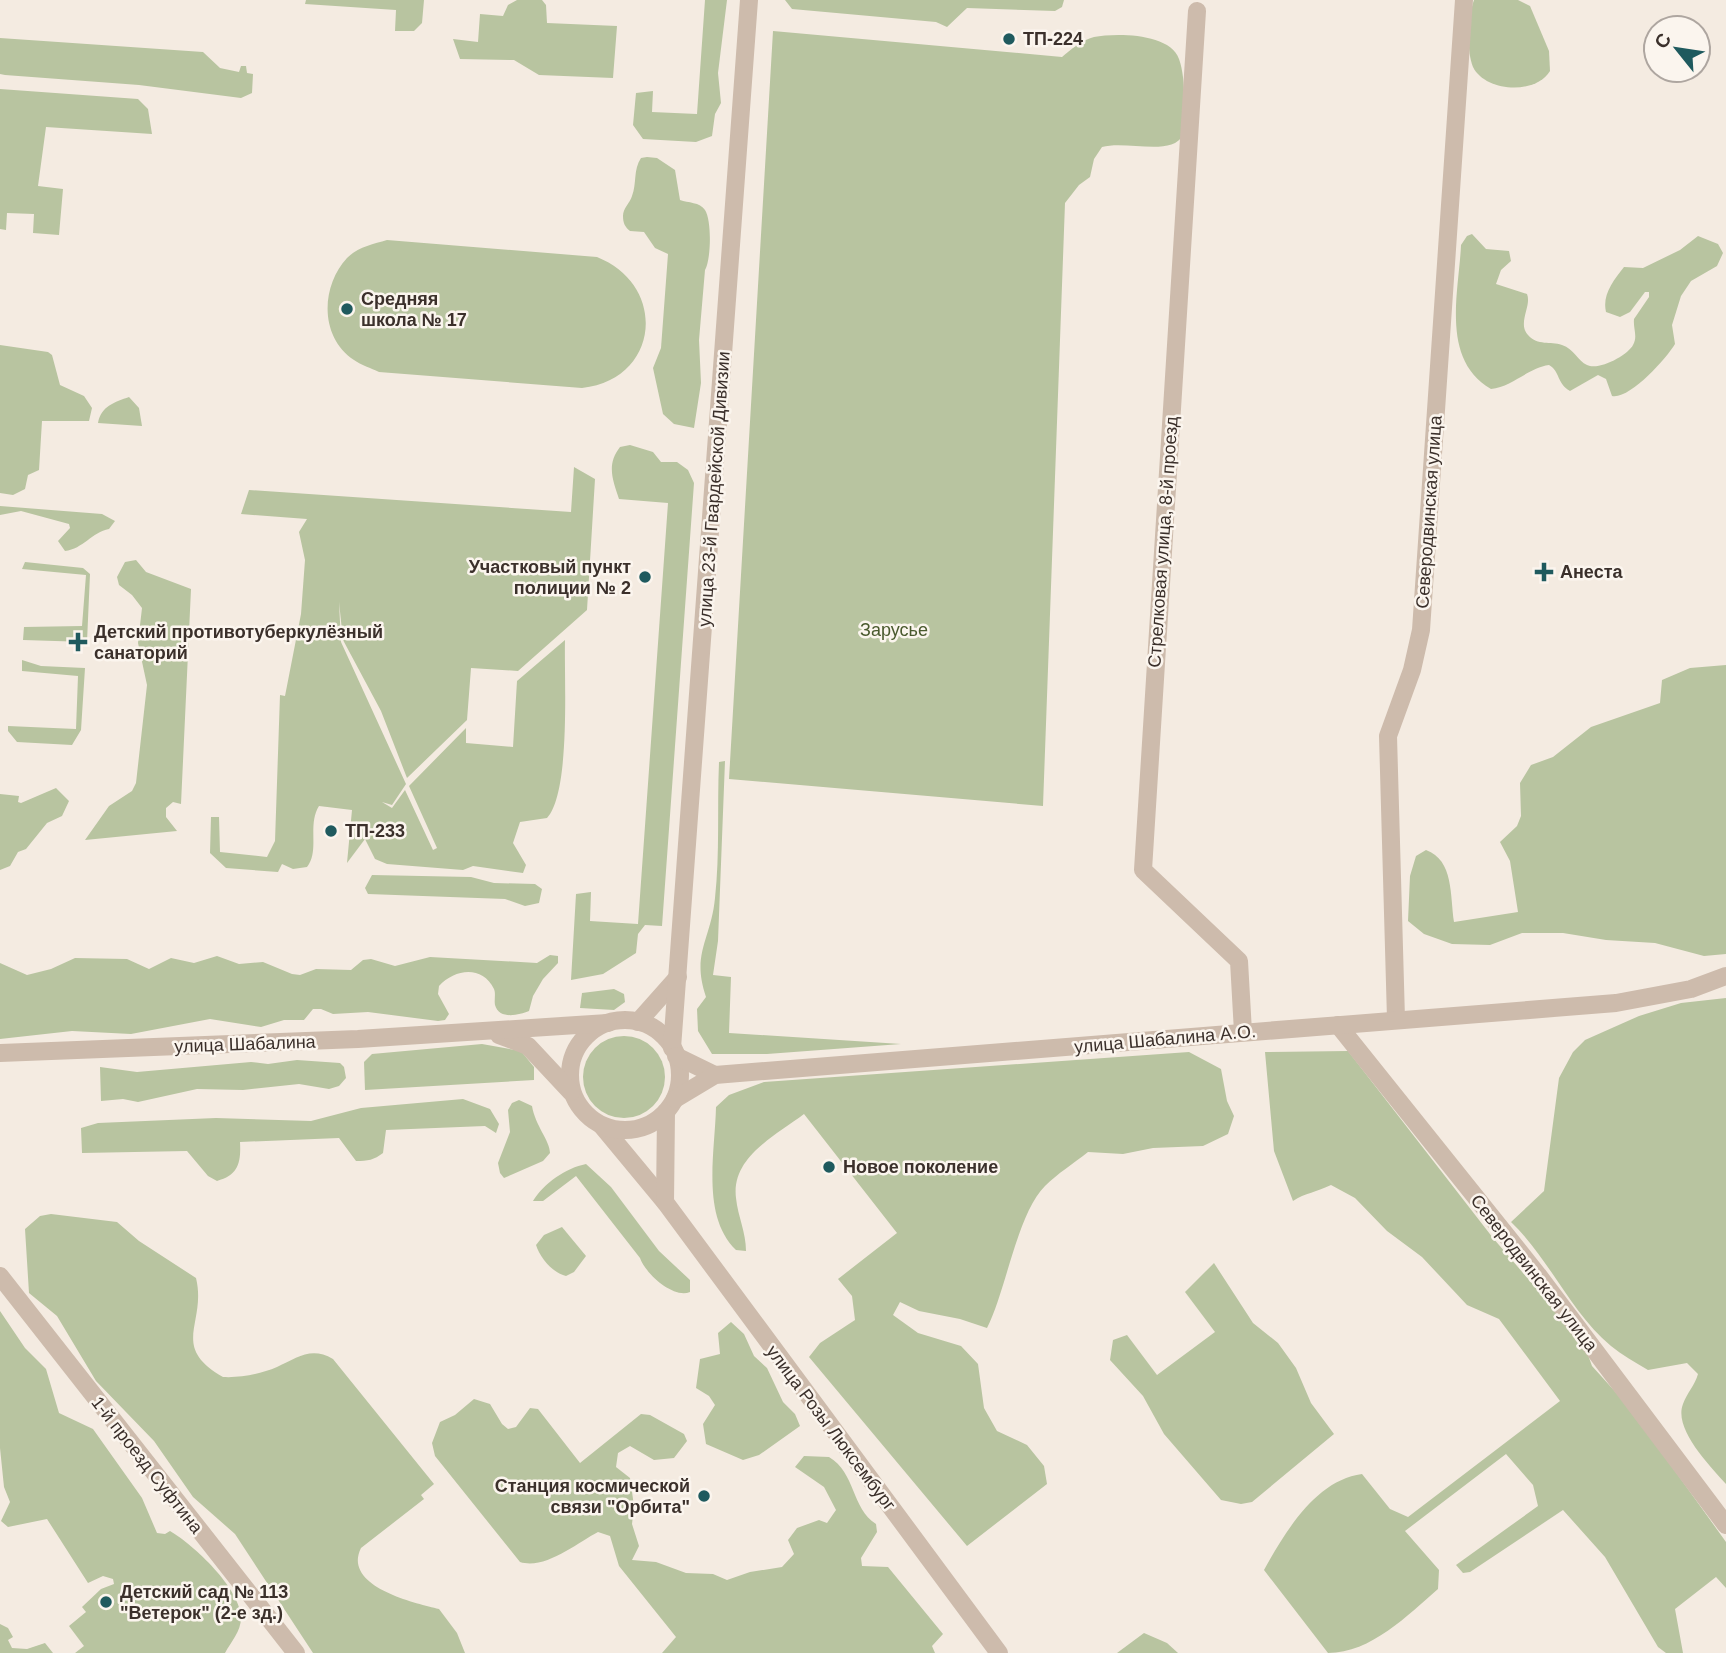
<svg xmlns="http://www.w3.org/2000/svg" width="1726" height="1653" viewBox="0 0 1726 1653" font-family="Helvetica,sans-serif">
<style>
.green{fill:#b8c4a0}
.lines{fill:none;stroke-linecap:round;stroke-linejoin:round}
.minor{stroke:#cdbbac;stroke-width:18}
.tertiary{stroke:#cdbbac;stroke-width:18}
.poi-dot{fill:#1f5a5e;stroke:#fbf5ee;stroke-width:2.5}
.labels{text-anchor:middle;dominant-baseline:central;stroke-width:5;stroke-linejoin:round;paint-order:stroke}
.poi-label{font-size:18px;font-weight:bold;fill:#3b302b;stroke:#fbf5ee;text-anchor:start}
.street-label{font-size:18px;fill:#3b302b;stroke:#fbf5ee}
.park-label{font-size:18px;fill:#4a5a2e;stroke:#fbf5ee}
</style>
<rect width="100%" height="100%" fill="#f4ebe1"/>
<g class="green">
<path d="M306 0H424L422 23 414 31H395L396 10 305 4Z"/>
<path d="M517 0H542L546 5 547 23 617 26 613 78 539 75 514 60 460 59 453 39 478 42 480 14 503 16 508 5Z"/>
<path d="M705 0H727L718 73 721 103 715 114 712 136 696 142 643 139 633 125 636 93 653 91 652 112 697 114Z"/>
<path d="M785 0H1064L1062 7 1055 11 967 8 947 27 936 22 792 9Z"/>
<path d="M1474 0H1518L1530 6 1549 51 1550 71C1536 95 1485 92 1473 67 1466 50 1468 16 1474 0Z"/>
<path d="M773 31 1062 57C1070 50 1084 39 1094 37 1116 33 1170 33 1179 59 1187 82 1183 110 1183 135 1172 157 1126 140 1102 147L1094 159 1090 177 1079 185 1065 203 1043 806 729 779Z"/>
<path d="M0 38 203 52 220 68 239 72 241 66H246L247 73 253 74 252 93 241 98 139 85 5 75 0 74Z"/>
<path d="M0 89 138 99 148 109 152 134 46 127 38 186 63 189 59 235 33 233 34 214 7 213 6 230 0 229Z"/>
<path d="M647 157 657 158 675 170 680 200C688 203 700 202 705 210 712 221 711 260 705 270L699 340 701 383 694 428 674 424 663 414 653 368 661 348 668 254 655 248 644 232 630 231C625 227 623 223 623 216 623 208 630 203 632 196 637 183 633 170 641 158Z"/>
<path d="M1472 234 1486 249 1509 251 1511 261 1501 270 1496 284 1527 294C1532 306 1517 323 1528 335 1538 346 1550 341 1562 345 1574 349 1578 361 1587 365 1599 371 1628 355 1633 345 1638 336 1633 329 1634 319L1649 297V292H1645L1630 312 1620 317 1606 312C1602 295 1613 281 1624 267L1643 268 1680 250 1698 236 1718 244 1723 253 1717 266 1691 281 1681 296 1672 325 1675 344C1666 359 1629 400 1612 396L1606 379 1598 375 1570 391C1557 384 1560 371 1549 365 1528 368 1512 387 1491 389 1440 359 1459 292 1461 245L1467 236Z"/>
<path d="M387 240 597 257C669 286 659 380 582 388L379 372C371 368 361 365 354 360 319 337 321 286 347 258 358 247 373 244 387 240Z"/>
<path d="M0 345 48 352 52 355 60 385 84 396 92 408 89 421H42L39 470 28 475 25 489 13 495 0 493Z"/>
<path d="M129 397 139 408 142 426 98 423C101 406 115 402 129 397Z"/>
<path d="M630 445 653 452 661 462H677L688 470 694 483 662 926 645 925 638 934 636 953 603 974 571 980 576 894 591 892 590 921 638 924 668 503 619 499C613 480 606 465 620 447Z"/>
<path d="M574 467 595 479 587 610 518 671 471 668 467 720 407 778 381 711 343 640 339 602 341 642 406 784 392 805 382 802 392 808 405 790 433 850 437 848 409 786 466 728V743L513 747 517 681 565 640C564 678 571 792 547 818L520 822 513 843 526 865 523 873 473 866 463 870 387 864 375 859 365 839 347 863 352 810 319 806C307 825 320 851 307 867L293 869 282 864 278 872 226 868 210 853 211 817H219L220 852 267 857 275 841 280 695 285 696 301 614 305 560 299 532 307 519 241 514 249 490 571 512Z"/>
<path d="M0 506 102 514 115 521 109 529C92 532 83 549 65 551L58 541 70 528 69 524 21 511 0 515Z"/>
<path d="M136 560 146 572 191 589 181 804 173 802 166 808V817L177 831 85 840 109 806 132 791 136 783 147 685 138 643 142 608 132 595 119 585 117 577 125 562Z"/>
<path d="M25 562 83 568 90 574 87 642 23 640 24 627 82 626 86 575 22 569Z"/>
<path d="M22 660 41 666 85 668 81 730 72 745 17 742 8 731V726L76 729 78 676 22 671Z"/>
<path d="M1726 665V954L1704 956 1655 943 1606 940 1563 933H1522L1490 945 1452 944 1424 934 1408 921 1410 876 1416 856 1426 850C1454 860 1450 896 1454 922L1518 912 1510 861 1500 842 1517 826 1521 816 1520 783 1531 765 1553 757 1591 727 1660 703 1662 680 1690 668Z"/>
<path d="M725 761 718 941 713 975 731 977 729 1033 901 1044 767 1054H712L698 1031 697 1009 706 997C691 953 711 940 715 898 720 854 717 807 719 762Z"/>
<path d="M56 788 69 801 62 816 47 823 26 849 18 852 10 866 0 870V794L19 796 18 802 21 803Z"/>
<path d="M372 875 471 877 494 883 535 884 542 889 539 903 525 906 505 899 368 894 365 888Z"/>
<path d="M550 955 558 956V963L543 979 533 996 529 1011C519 1015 499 1020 495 1005 494 1000 496 994 494 989 482 965 455 969 439 986L438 994 449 1014 445 1020 438 1021 368 1012 333 1014 321 1009H313L304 1020H284L261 1027 210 1019 131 1034 72 1031 0 1039V963L27 975 51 969 75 958 127 959 149 969 171 958 194 963 217 956 239 964 263 962 292 974 300 975 316 969 351 970 363 960 371 959 395 966 430 957 537 963Z"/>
<path d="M614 989 624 994 625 1002 614 1010 580 1008 582 993Z"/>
<path d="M1726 998V1484C1711 1467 1673 1429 1683 1404 1687 1393 1695 1385 1698 1374L1687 1363 1648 1370C1635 1362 1622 1355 1611 1346 1571 1313 1549 1258 1511 1222L1544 1191 1559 1078 1573 1052 1585 1040 1639 1016 1681 1003Z"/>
<circle cx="624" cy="1077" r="41"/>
<path d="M482 1044 521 1051 534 1067V1080L365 1090 364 1062 372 1054Z"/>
<path d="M1348 1051 1493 1238 1584 1344 1592 1366 1629 1407 1726 1542V1588L1716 1577 1675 1609 1683 1653H1666L1658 1647 1605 1557 1563 1510 1470 1572 1463 1573 1456 1565 1538 1506 1533 1485 1506 1454 1405 1531 1439 1570 1438 1589C1408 1615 1371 1653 1328 1653L1264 1570C1285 1532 1316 1480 1362 1474L1390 1509 1408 1517 1560 1401 1499 1319 1467 1305 1422 1257 1387 1231 1355 1198 1331 1185C1317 1192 1305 1193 1293 1201L1274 1151 1265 1052Z"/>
<path d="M1189 1052 1221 1069 1227 1101 1234 1116 1228 1134 1203 1146 1153 1148 1123 1154 1088 1152C1074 1163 1057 1174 1045 1186 1017 1214 1006 1291 987 1328L960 1319 919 1311 900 1302 893 1315 918 1333 961 1346 978 1364 984 1408 997 1431 1027 1445 1044 1466 1047 1484 967 1546 809 1357 820 1343 855 1320 852 1296 838 1279 897 1233 804 1114C775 1136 731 1157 736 1198 738 1217 746 1232 746 1251L736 1250C701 1216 715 1153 716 1107L729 1095 764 1082Z"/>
<path d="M297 1060 340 1063 344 1067 346 1078 339 1086 329 1089 299 1084 243 1090 197 1089 138 1102 123 1099 101 1101 100 1067 137 1072 251 1062 268 1064Z"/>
<path d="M463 1099 490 1109 499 1124 496 1133 485 1126 386 1130 383 1153C374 1160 368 1161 356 1161L339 1138 240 1142C241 1162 239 1175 217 1181L208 1176 187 1151 82 1153 81 1128 98 1123 216 1118 311 1121 361 1108Z"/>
<path d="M519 1100 532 1106C535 1125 550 1141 550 1153L543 1161 504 1178 500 1173 498 1163 510 1132 508 1110 512 1103Z"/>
<path d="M586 1164 611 1187 659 1251 690 1280V1292C673 1299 645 1273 640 1258L576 1176 543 1201H533C544 1183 566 1168 586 1164Z"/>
<path d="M51 1214 117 1222 139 1241 196 1278C207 1324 169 1346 223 1377 240 1378 261 1374 277 1367 297 1358 311 1346 333 1359L434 1484 421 1495 424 1499 361 1548C342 1586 413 1603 439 1609L457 1633 465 1653H313L235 1534 193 1497 154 1441 96 1381 57 1316 29 1293 25 1229 40 1216Z"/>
<path d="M562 1227 586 1256 574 1272 566 1276C553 1273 540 1258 536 1245L544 1235Z"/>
<path d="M1214 1263 1253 1323 1278 1343 1296 1368 1311 1403 1334 1434 1252 1502 1241 1504 1221 1500 1164 1434 1143 1396 1110 1360 1113 1340 1127 1335 1157 1375 1215 1332 1185 1292Z"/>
<path d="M0 1311 25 1348 46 1369 59 1413 93 1429 142 1498 157 1533 165 1534 170 1531C194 1545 241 1589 241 1618 241 1631 231 1642 225 1653H75L84 1646 69 1626 86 1612 82 1607 101 1589 114 1584 113 1579 103 1576 88 1583 47 1519 8 1527 1 1521 10 1502 4 1487 0 1448Z"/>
<path d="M731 1322 744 1334 754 1356 767 1368 783 1402 795 1414 800 1426 759 1455 743 1460 706 1444 703 1424 715 1405 709 1396 696 1388 700 1359 720 1354 718 1333Z"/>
<path d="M474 1399 490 1404 502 1424 508 1429 516 1427 530 1408 538 1409 580 1463 641 1414 650 1415 684 1434 687 1441 674 1458 654 1460 630 1446 618 1453 616 1467 630 1478 634 1506 632 1524 639 1546 632 1560 656 1562 686 1573 713 1574 727 1580 750 1572 782 1567 794 1554 788 1540 797 1528 819 1520 827 1523 836 1510 824 1487 795 1467 804 1456 829 1457C856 1473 851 1508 876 1524L877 1532 861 1558 862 1566 888 1567 943 1634 932 1646 935 1653H662L676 1637 619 1566 610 1536 598 1532C577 1543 545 1570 520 1562L435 1456 432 1443 440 1422 455 1415Z"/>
<path d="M0 1624 8 1628 13 1637 8 1640 12 1648 27 1649 45 1643 53 1653H0Z"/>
<path d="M1144 1633 1167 1643 1178 1653H1117Z"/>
</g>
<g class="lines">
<g class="minor">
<path d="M1197 11 1143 870 1239 961 1243 1032"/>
<path d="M1396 1019 1388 736 1412 670 1421 630 1464 0"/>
<path d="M1338 1025 1538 1275 1726 1525"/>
<path d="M602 1126 665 1202 999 1653"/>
<path d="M665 1202 666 1112"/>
<path d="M0 1276 296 1653"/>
</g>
<g class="tertiary">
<circle cx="625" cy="1075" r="55"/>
<path d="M638 1022 678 977"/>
<path d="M499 1035 528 1046 571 1092"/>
<path d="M672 1048 749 0"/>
<path d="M0 1053 358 1039 608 1023"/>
<path d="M676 1056 715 1075"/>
<path d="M675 1099 715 1075 1616 1003 1691 989 1726 976"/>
</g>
</g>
<g class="poi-dot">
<circle cx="1009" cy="39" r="7"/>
<circle cx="347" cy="309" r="7"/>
<path d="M1540.5 561.5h7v7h7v7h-7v7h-7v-7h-7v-7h7z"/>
<circle cx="645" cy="577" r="7"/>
<path d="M74.5 631.5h7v7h7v7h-7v7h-7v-7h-7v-7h7z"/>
<circle cx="331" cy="831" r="7"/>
<circle cx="829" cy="1167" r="7"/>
<circle cx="704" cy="1496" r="7"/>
<circle cx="106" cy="1602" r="7"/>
</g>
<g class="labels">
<g class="poi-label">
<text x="1023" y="39">ТП-224</text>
<text x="361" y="299">Средняя<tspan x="361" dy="21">школа № 17</tspan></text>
<text x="631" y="567" text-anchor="end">Участковый пункт<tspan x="631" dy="21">полиции № 2</tspan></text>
<text x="1560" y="572">Анеста</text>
<text x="94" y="632">Детский противотуберкулёзный<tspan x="94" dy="21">санаторий</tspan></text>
<text x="345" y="831">ТП-233</text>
<text x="843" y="1167">Новое поколение</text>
<text x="690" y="1486" text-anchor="end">Станция космической<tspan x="690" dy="21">связи "Орбита"</tspan></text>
<text x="120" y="1592">Детский сад № 113<tspan x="120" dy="21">"Ветерок" (2-е зд.)</tspan></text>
</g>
<g class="street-label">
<text transform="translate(714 489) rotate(-86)">улица 23-й Гвардейской Дивизии</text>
<text transform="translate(1429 512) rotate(-86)">Северодвинская улица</text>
<text transform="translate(1163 542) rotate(-86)">Стрелковая улица, 8-й проезд</text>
<text transform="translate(1165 1039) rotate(-5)">улица Шабалина А.О.</text>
<text transform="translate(245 1044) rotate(-2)">улица Шабалина</text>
<text transform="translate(1534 1273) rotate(52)">Северодвинская улица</text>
<text transform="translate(831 1428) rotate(53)">улица Розы Люксембург</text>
<text transform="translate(147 1465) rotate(52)">1-й проезд Суфтина</text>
</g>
<g class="park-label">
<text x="894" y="630">Зарусье</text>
</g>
</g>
<g transform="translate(1677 49) rotate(300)"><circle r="33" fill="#fbf5ee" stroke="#aea6a0" stroke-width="2"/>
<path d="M0-5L12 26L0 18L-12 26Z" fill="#1f5a5e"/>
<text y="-10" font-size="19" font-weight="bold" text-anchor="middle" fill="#3b302b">С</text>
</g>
</svg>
